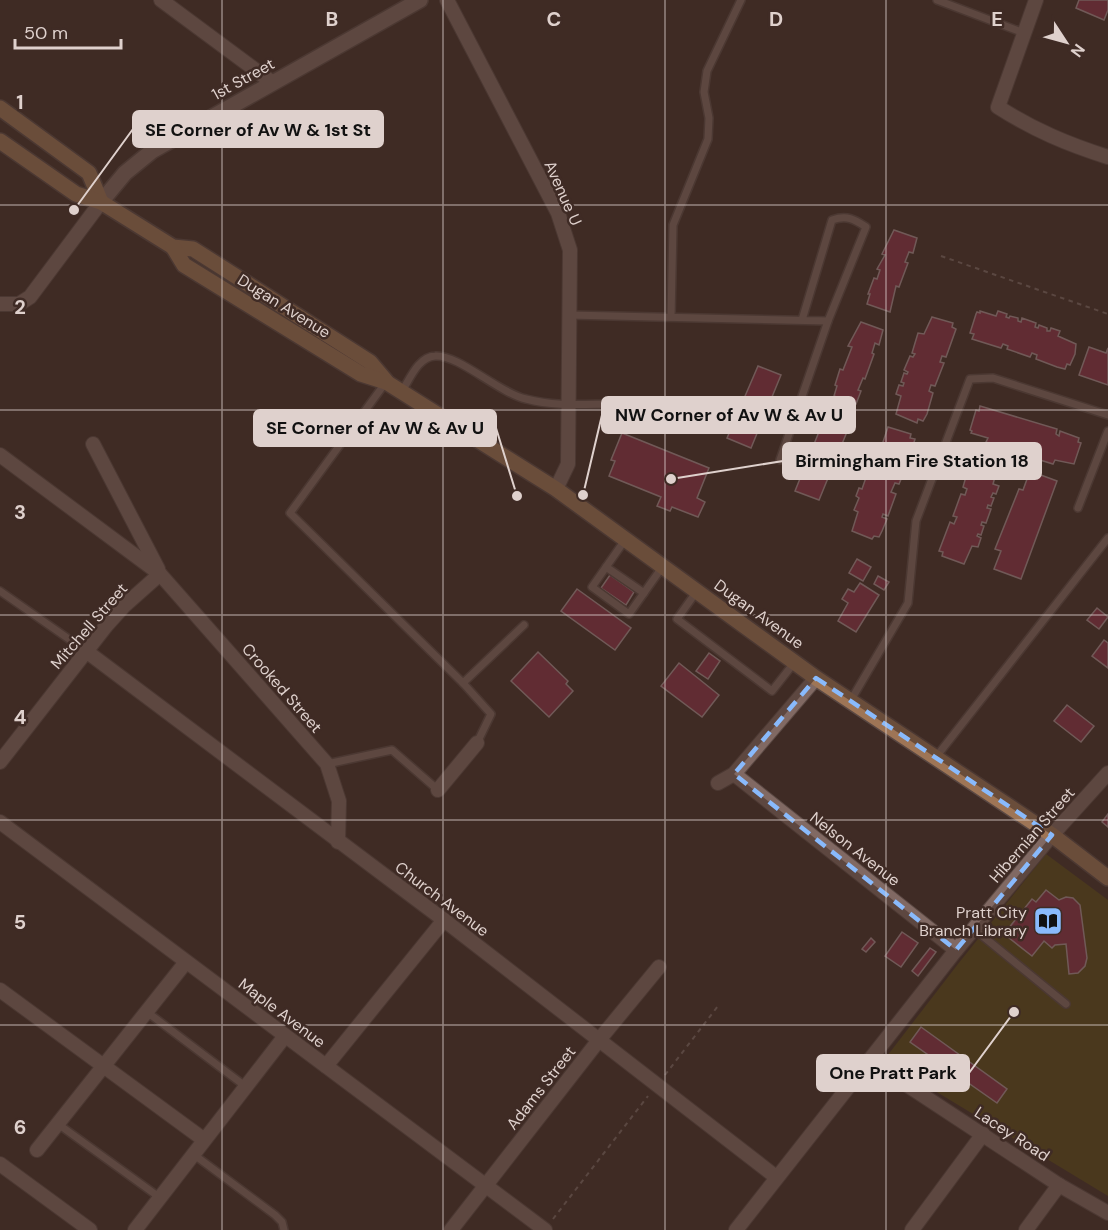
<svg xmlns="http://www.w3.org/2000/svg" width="1108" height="1230" viewBox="0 0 1108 1230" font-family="'DM Sans',sans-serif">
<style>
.green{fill:#574815}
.building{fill:#8a2d45;stroke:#ac9195;stroke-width:1.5}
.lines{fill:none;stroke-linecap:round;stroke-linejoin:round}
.service-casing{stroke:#5a4843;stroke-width:10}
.minor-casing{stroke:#5a4843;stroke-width:16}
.tertiary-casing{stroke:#5a4843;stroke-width:18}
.secondary-casing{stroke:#5a4843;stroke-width:18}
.path{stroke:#7b6964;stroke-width:2;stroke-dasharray:4.5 4.5;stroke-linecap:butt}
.service{stroke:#816963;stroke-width:7}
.minor{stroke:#816963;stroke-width:14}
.tertiary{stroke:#816963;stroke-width:15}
.secondary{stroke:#9e7556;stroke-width:15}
.marked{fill:none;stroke:#89bafc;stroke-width:4.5;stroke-dasharray:12 8;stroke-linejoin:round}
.grid{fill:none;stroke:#dfd1cd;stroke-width:1.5;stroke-opacity:0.55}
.labels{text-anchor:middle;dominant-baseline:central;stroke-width:5;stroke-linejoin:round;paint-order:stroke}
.street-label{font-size:16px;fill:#dfd1cd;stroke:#3f2b25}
.poi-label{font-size:16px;fill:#dfd1cd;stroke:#3f2b25;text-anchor:end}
.grid-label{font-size:20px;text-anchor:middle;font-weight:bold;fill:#dfd1cd;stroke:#3f2b25;stroke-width:5;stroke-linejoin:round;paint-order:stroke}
.leader{fill:none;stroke:#dfd1cd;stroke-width:2}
.callout-dot{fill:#dfd1cd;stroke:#3f2b25;stroke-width:2}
.callout{fill:#dfd1cd;stroke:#dfd1cd;stroke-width:2}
.callout-label{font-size:18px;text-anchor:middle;font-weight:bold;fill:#111}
</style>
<rect width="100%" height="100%" fill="#3f2b25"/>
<path class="green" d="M1046 854 1108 900V1196L884 1060 958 964Z"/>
<g class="building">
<path d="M1079 0H1108V10L1104 20 1076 8Z"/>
<path d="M894 230 917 238 913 253 909 252 905 262 908 263 899 287 896 286 890 312 867 304 870 294H868L874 278 877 279 880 270 877 269 885 255 882 254Z"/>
<path d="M980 311 996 316 998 311 1007 314 1006 317 1009 318 1010 316 1018 318V321L1021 322 1022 318 1036 323 1035 327 1038 328 1039 325 1047 328V331H1050L1051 328 1060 331 1058 336 1076 344 1075 354 1070 365 1067 364 1065 369 1057 367 1036 359 1037 355 1032 353 1030 357 1007 349 1008 346 1003 344 1001 348 972 339 974 334 970 333 976 314 977 312 980 313Z"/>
<path d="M932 317 953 323 952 327 956 329 946 357 942 356 940 362 944 363 935 386 931 385 929 391 933 393 927 414 923 421 918 419 917 423 896 414 901 396 896 394 899 385 903 386 904 383 901 382 904 373 907 374 908 372 904 370 910 356 913 357 915 354 912 353 918 333 924 334Z"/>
<path d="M861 322 883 330 879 345 875 343 872 353 874 354 865 379 863 378 858 390 861 391 856 404 834 396 837 386 835 385 840 369 843 370 852 347 848 346Z"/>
<path d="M1089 347 1106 353 1108 348V385L1079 375Z"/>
<path d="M758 366 781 375 751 448 727 438Z"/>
<path d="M980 406 1057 429 1056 434 1059 436 1060 431 1079 438 1078 442 1081 443 1074 464 1055 460 1053 464 1040 460 1039 463 1031 460V456L1008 449 1007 452 998 449 999 446 986 442 988 438 971 433 972 431 970 430 976 410 979 411Z"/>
<path d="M827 412 851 422 819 500 795 491Z"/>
<path d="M888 427 911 434 910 438 915 439 909 459 904 457 903 460 908 462 899 484 895 483 891 492 896 494 888 516 883 514 882 517 887 519 882 531 879 537 874 536 872 539 852 531 858 512 854 510 859 498 856 496 859 488 862 489 870 466 868 465 870 456 873 457 878 444 882 445Z"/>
<path d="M622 433 709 468 697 498 705 502 698 517 672 507 670 511 657 506 661 497 609 476 615 461 611 460Z"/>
<path d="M980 458 998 466 993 484 999 486 996 494 993 493 991 497 994 498 991 506 988 505 987 508 991 509 986 523 982 522 981 525 984 526 981 535 978 534 977 536 981 538 978 547 972 546 964 564 942 556 943 552 939 551 950 522 954 524 957 517 953 516 961 494 965 495 967 489 963 487 969 466 973 459 978 461Z"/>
<path d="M1030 471 1057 481 1021 579 994 569 1001 551 995 549 1019 489 1023 490Z"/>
<path d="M857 559 871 567 863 581 849 573Z"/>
<path d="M610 575 634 592 626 605 601 588Z"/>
<path d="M878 576 889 582 884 590 874 584Z"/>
<path d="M860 583 879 595 856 632 838 621 848 603 842 599 848 589 854 592Z"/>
<path d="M577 589 631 628 615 650 561 611Z"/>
<path d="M1097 608 1108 617 1099 629 1087 620Z"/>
<path d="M1104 640 1108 643V668L1092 656Z"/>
<path d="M538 652 568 681 566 684 573 691 549 717 511 681Z"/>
<path d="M709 653 720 661 708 679 696 671Z"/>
<path d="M679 663 719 695 702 717 661 686Z"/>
<path d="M1067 705 1094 726 1081 742 1054 721Z"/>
<path d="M1108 814V827L1102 822Z"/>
<path d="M1046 890 1059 900 1066 897 1073 898 1080 905 1087 958 1085 966 1078 973 1069 974 1066 944 1055 945 1052 948 1044 941 1032 956 1004 934 1032 899 1036 902Z"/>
<path d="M902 932 918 943 901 967 885 956Z"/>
<path d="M871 938 875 942 866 952 862 949Z"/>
<path d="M930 948 936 952 918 976 912 971Z"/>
<path d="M921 1027 1007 1089 997 1103 910 1042Z"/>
</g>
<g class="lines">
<g class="service-casing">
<g id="service">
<path d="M937 0 1024 33"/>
<path d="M569 315 828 321 866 227C854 219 847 215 832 220L802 320"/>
<path d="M671 317 673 225 708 139 709 118 704 92 707 71 741 0"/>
<path d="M386 382 290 513 463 683 524 625"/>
<path d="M402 391C410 379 418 357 435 356 458 354 499 393 526 399 560 408 592 403 627 404 644 404 663 411 681 414"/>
<path d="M780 460 828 321"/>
<path d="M1078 508 1108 431"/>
<path d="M625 540 592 587 629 614 663 566"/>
<path d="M606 567 644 593"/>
<path d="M0 591 86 651"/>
<path d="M697 591 677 619 772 691 794 663"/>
<path d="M463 683 491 714 477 743"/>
<path d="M851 700 908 603 916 521 970 379 993 378 1108 415"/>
<path d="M936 757 1108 538"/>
<path d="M327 764 392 750 438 790"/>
<path d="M974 929 1066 1004"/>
<path d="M147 1012 245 1086"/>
<path d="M58 1124 159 1197"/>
<path d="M193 1154 275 1215 282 1222 284 1230"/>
</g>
</g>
<g class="minor-casing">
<g id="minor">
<path d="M161 0 273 83"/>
<path d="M447 0 558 213 570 250 568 464 556 489"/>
<path d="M1036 0 998 107C1034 130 1067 144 1108 157"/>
<path d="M0 304H19L30 297 101 202"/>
<path d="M93 444 158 569"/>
<path d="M0 455 160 574 327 764 339 801 338 842"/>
<path d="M86 651 444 920 776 1177"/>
<path d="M0 762 106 626 124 606 160 574"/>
<path d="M734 774 956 950"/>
<path d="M718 783 734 774 816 678"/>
<path d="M438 790 477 743"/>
<path d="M0 822 545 1230"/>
<path d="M0 990 203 1139"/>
<path d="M869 1060 1059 1185 1108 1213"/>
<path d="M326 1066 444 920"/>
<path d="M37 1150 186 962"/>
<path d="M0 1164 90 1230"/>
<path d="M135 1230 285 1036"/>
<path d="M451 1230 599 1040 659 967"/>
<path d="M736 1230 956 950 1052 835 1108 773"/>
<path d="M912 1230 983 1134"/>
<path d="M1026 1230 1059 1185"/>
</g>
</g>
<g class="tertiary-casing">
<path id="tertiary" d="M101 202 125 173 152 151 420 0"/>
</g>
<g class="secondary-casing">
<g id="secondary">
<path d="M0 108 89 173 101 202"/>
<path d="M0 141 76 194 101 202 173 247 193 249 370 362 386 381"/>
<path d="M173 247 184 265 361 374 386 382 556 489 816 678 1052 835 1108 878"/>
</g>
</g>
<g class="path">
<path d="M941 256 1108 314"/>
<path d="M665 1075 718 1006"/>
<path d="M553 1219 648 1096"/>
</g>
<use href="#service" class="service"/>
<use href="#minor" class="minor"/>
<use href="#tertiary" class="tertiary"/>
<use href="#secondary" class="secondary"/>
</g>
<path d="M0 0H1108V1230H0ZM816 678 1052 835 956 950 734 774Z" fill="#3f2b25" fill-opacity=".55" fill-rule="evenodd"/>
<path class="marked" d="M816 678 1052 835 956 950 734 774Z"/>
<path class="grid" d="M222 0V1230M443 0V1230M665 0V1230M886 0V1230M0 205H1108M0 410H1108M0 615H1108M0 820H1108M0 1025H1108"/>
<defs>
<g id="library-square" transform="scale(1.5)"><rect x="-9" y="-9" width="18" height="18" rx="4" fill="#89bafc" stroke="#3f2b25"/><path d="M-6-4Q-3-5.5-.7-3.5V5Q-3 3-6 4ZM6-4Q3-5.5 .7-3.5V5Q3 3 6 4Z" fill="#111"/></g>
</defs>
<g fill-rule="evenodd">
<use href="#library-square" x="1048" y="921"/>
</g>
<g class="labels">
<g class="street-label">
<text transform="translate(243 79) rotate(-29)">1st Street</text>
<text transform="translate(563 193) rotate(66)">Avenue U</text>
<text transform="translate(284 306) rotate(32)">Dugan Avenue</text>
<text transform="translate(759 614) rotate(36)">Dugan Avenue</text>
<text transform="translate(89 626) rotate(-49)">Mitchell Street</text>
<text transform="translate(282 688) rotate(49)">Crooked Street</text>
<text transform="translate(1032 835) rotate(-49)">Hibernian Street</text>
<text transform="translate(855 849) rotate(38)">Nelson Avenue</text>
<text transform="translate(442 899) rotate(37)">Church Avenue</text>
<text transform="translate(282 1013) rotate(37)">Maple Avenue</text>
<text transform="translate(541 1088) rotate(-52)">Adams Street</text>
<text transform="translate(1012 1134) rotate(33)">Lacey Road</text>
</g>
<g class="poi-label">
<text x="1027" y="912">Pratt City<tspan x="1027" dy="18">Branch Library</tspan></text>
</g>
</g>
<g class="grid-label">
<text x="332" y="26">B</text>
<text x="554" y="26">C</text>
<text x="776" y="26">D</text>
<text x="997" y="26">E</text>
<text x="20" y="109">1</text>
<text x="20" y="314">2</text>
<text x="20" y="519">3</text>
<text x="20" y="724">4</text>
<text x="20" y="929">5</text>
<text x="20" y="1134">6</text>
</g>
<path class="leader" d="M74 210L133 129M583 495L602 415M517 496L496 428M671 479L783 461M1014 1012L969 1073"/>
<g class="callout-dot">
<circle cx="74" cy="210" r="6"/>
<circle cx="583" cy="495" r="6"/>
<circle cx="517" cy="496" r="6"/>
<circle cx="671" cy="479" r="6"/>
<circle cx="1014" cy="1012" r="6"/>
</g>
<g class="callout">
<rect x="133" y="111" width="250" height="36" rx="6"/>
<rect x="602" y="397" width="253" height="36" rx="6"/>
<rect x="254" y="410" width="242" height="36" rx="6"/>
<rect x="783" y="443" width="258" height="36" rx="6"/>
<rect x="817" y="1055" width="152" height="36" rx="6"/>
</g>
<g class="callout-label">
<text x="258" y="136">SE Corner of Av W &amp; 1st St</text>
<text x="729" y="421">NW Corner of Av W &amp; Av U</text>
<text x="375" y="434">SE Corner of Av W &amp; Av U</text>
<text x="912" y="467">Birmingham Fire Station 18</text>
<text x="893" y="1079">One Pratt Park</text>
</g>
<g transform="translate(1066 42) rotate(126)" stroke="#3f2b25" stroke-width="4.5" paint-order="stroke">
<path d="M0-4.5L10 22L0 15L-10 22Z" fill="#dfd1cd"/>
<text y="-9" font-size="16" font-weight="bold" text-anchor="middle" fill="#dfd1cd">N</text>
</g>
<path d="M15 39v9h106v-9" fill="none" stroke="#dfd1cd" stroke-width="3"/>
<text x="24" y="39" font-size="18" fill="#dfd1cd" stroke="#3f2b25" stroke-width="4.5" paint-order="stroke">50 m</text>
</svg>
